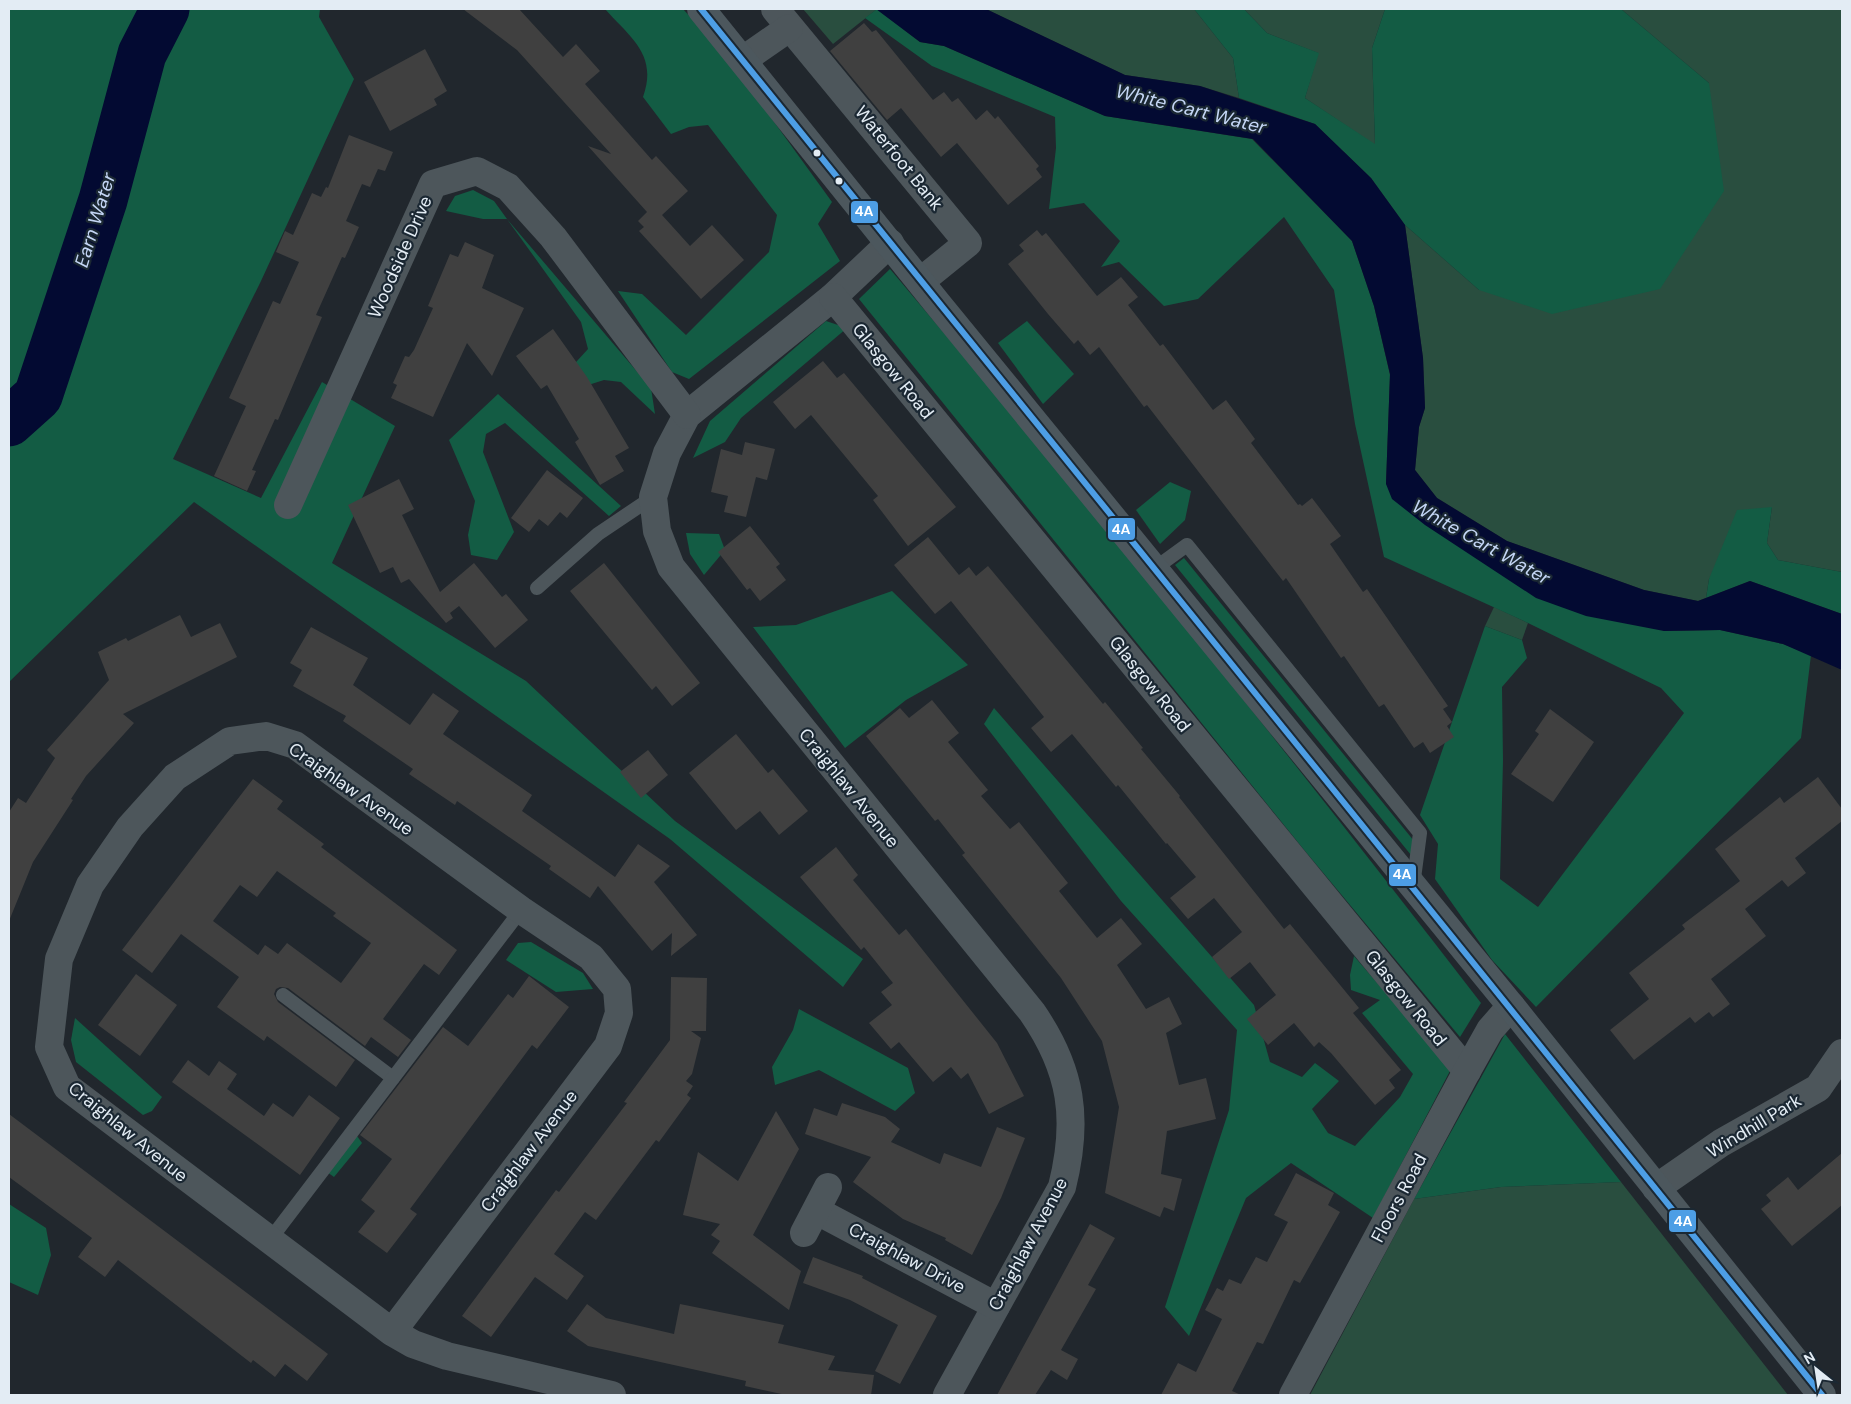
<svg xmlns="http://www.w3.org/2000/svg" width="1851" height="1404" viewBox="0 0 1851 1404" font-family="'DM Sans',sans-serif">
<style>
.green{fill:#294e3f}
.forest{fill:#135c44}
.water{fill:#030a32}
.lines{fill:none;stroke-linecap:round;stroke-linejoin:round}
.river{stroke:#030a32;stroke-width:49}
.building{fill:#404040;fill-rule:evenodd}
.service{stroke:#4d565b;stroke-width:14}
.minor{stroke:#4d565b;stroke-width:28}
.secondary{stroke:#4c575d;stroke-width:28}
.bus-1-casing{stroke:#1b2833;stroke-width:10}
.bus-1{stroke:#4d9ee5;stroke-width:6}
.bus-dot{fill:#e3ecf4;stroke:#1b2833;stroke-width:2}
.labels{text-anchor:middle;dominant-baseline:central;stroke-width:4.5;stroke-linejoin:round;paint-order:stroke}
.street-label{font-size:18px;fill:#e3ecf4;stroke:#1b2833}
.water-label{font-size:19px;font-style:italic;fill:#c4d6f5;stroke:#1b2833}
.line-badge{stroke:#1b2833;stroke-width:2}
.badge-label{font-size:14px;text-anchor:middle;font-weight:bold;fill:#fff}
</style>
<rect width="100%" height="100%" fill="#21272d"/>
<g class="green">
<path d="M803 9H877L833 44Z"/>
<path d="M986 9H1194L1233 58 1239 98 1200 86 1125 75Z"/>
<path d="M1244 9H1385L1372 48 1375 145 1305 98 1318 53 1267 33Z"/>
<path d="M1621 9H1842V572L1778 560 1767 543 1772 507 1709 579 1706 598 1698 601 1644 590 1507 541 1437 498 1415 470 1419 427 1425 408 1423 358 1405 225 1479 290 1709 83Z"/>
<path d="M1494 607 1528 623 1522 640 1485 626Z"/>
<path d="M1621 1182 1788 1395H1310L1414 1199 1501 1187Z"/>
</g>
<g class="forest">
<path d="M9 9H320L319 17 354 79 261 281 173 459 261 498 322 382 395 426 332 563 526 681 675 821 863 959 843 987 670 839 194 502 9 682Z"/>
<path d="M605 9H683L727 57 832 202 818 224 840 261 689 379 672 372 618 291 642 294 686 335 769 252 777 215 708 125 689 127 671 134 643 97C658 55 631 38 605 9Z"/>
<path d="M877 9 920 42 944 46 1105 116 1252 139 1352 241 1374 306 1390 375 1386 484 1664 631 1720 630 1783 644 1811 655 1801 738 1536 1007 1492 960 1435 879 1438 844 1420 815 1485 626 1522 640 1527 658 1502 687 1503 761 1500 879 1538 907 1684 713 1661 688 1528 623 1384 557 1355 424 1334 290 1284 217 1198 299 1164 306 1119 262 1101 267 1120 241 1084 203 1049 209 1056 148 1055 117 932 66 865 18Z"/>
<path d="M1194 9H1244L1267 33 1319 53 1305 98 1375 144 1372 48 1385 9H1621L1709 83 1724 191 1660 289 1552 314 1479 290 1405 225 1371 178 1315 124 1239 98 1233 58Z"/>
<path d="M473 190 494 201 507 219 651 388 655 414 621 382 604 380 560 394 555 385 588 349 581 322 507 219H483L446 211 455 196Z"/>
<path d="M890 269C1093 509 1289 754 1481 1003L1460 1037 1305 851 859 299Z"/>
<path d="M826 321 847 328 741 418 725 442 693 458 710 421Z"/>
<path d="M1027 321 1074 374 1043 404 998 343Z"/>
<path d="M498 394 621 506 609 516 505 423 486 434 483 452 514 532 497 560 471 555 468 535 475 501 449 440Z"/>
<path d="M1170 482 1191 491 1185 520 1160 544 1136 510Z"/>
<path d="M1772 507 1767 543 1778 560 1842 572V614L1750 581 1706 598 1709 579 1737 510Z"/>
<path d="M686 533 719 534 725 550 704 575 690 554Z"/>
<path d="M1184 558 1414 841 1411 855 1175 565Z"/>
<path d="M892 591 968 665 906 700 845 748 753 627 796 625Z"/>
<path d="M994 708 1254 1005 1270 1062 1302 1077 1315 1063 1339 1081 1312 1109 1328 1133 1355 1146 1400 1097 1413 1074 1362 1013 1380 1000 1351 990 1350 975 1354 956 1451 1069 1373 1218 1291 1163 1246 1198 1189 1336 1165 1307 1229 1110 1237 1030 1121 901 984 724Z"/>
<path d="M531 942 583 973 593 989 556 992 506 960 518 943Z"/>
<path d="M799 1009 908 1068 915 1093 895 1111 819 1070 775 1085 772 1067 793 1030Z"/>
<path d="M75 1018 162 1097 152 1111 143 1115 76 1062 71 1040Z"/>
<path d="M1505 1034 1621 1182 1501 1187 1414 1199Z"/>
<path d="M357 1136 362 1143 334 1177 327 1172Z"/>
<path d="M9 1204 46 1228 51 1255 38 1295 9 1282Z"/>
</g>
<path class="water" d="M876 9H986L1125 75 1200 86 1315 124 1371 178 1405 225 1423 358 1425 408 1419 427 1415 470 1437 498 1507 541 1644 590 1698 601 1750 581 1842 614V670L1783 644 1720 630 1664 631 1586 616 1536 598 1425 525 1392 499 1386 484 1390 374 1374 306 1352 241 1253 139 1105 116 944 46 920 42Z"/>
<g class="lines">
<path class="river" d="M9 422 38 396 103 200 142 54 165 9"/>
</g>
<g class="building">
<path d="M463 9H519L563 57 576 44 600 71 585 84 652 160 656 156 688 191 662 215 690 246 712 225 744 260 701 299 639 231 644 227 638 221 647 212 588 146 611 154 517 50Z"/>
<path d="M864 23 872 32 876 30 933 100 944 92 952 102 958 98 976 120 987 110 995 119 998 116 1039 166 1036 169 1042 177 1008 205 957 143 941 157 901 108 887 120 830 51Z"/>
<path d="M425 49 447 91 434 99 437 105 390 131 364 82Z"/>
<path d="M349 135 393 152 385 171 378 169 370 187 362 184 346 221 359 227 345 258 342 257 316 315 322 317 278 420 275 419 252 470 256 471 247 491 214 476 246 406 229 398 273 301 280 304 299 262 276 252 285 231 293 235 312 193 321 197 326 187 328 188Z"/>
<path d="M1037 230 1042 236 1046 233 1097 296 1121 277 1138 297 1128 305 1160 346 1163 344 1213 410 1226 400 1255 439 1251 443 1298 505 1300 504 1302 506 1312 498 1341 536 1330 544 1363 592 1367 589 1448 706 1443 709 1452 722 1447 726 1454 737 1430 753 1423 742 1414 748 1384 704 1379 707 1344 656 1341 658 1286 578 1283 581 1147 405 1144 407 1099 347 1090 355 1078 340 1074 344 1048 314 1008 264 1024 251 1019 245Z"/>
<path d="M465 242 494 255 482 288 524 308 492 376 467 343 433 417 391 398 397 385 393 383 405 356 409 357 414 350 433 308 428 306 450 254 458 257Z"/>
<path d="M553 329 587 377 629 448 615 456 624 471 600 485 575 442 579 439 547 385 541 389 516 356Z"/>
<path d="M823 361 837 378 844 373 956 507 908 546 873 500 878 496 811 415 795 429 773 402Z"/>
<path d="M745 442 775 449 767 480 756 477 746 517 724 512 728 496 711 492 721 449 742 455Z"/>
<path d="M547 470 583 498 567 518 560 512 548 526 539 519 529 532 511 518Z"/>
<path d="M399 479 414 509 402 515 440 592 474 563 502 597 506 594 528 620 495 648 459 606 450 613 453 618 446 623 409 579 401 583 393 567 380 573 348 505Z"/>
<path d="M750 526 780 564 776 567 786 580 760 601 750 588 747 590 718 552Z"/>
<path d="M928 537 959 575 969 567 976 576 988 566 1103 704 1105 702 1143 748 1141 749 1180 796 1179 797 1284 929 1290 924 1359 1008 1353 1013 1401 1070 1389 1080 1395 1088 1375 1105 1331 1053 1319 1042 1314 1047 1294 1023 1268 1045 1247 1019 1276 995 1250 962 1229 979 1212 957 1242 932 1214 898 1188 919 1170 898 1196 877 1167 843 1166 844 1118 785 1116 787 1072 734 1051 752 1031 728 1044 717 951 601 935 614 894 565Z"/>
<path d="M604 563 700 683 672 706 656 686 652 690 570 591Z"/>
<path d="M180 615 191 637 220 623 237 657 123 714 134 723 86 776 71 799 73 800 33 862 9 921V812L18 798 26 803 55 758 47 750 109 680 98 652 126 638 128 641Z"/>
<path d="M311 627 368 658 353 685 410 725 433 693 459 711 443 734 532 795 522 811 615 877 638 844 670 866 654 882 697 935 671 956 672 933 652 951 598 886 590 898 549 869 551 866 457 801 455 805 409 774 413 769 343 721 346 716 293 686 302 670 290 663Z"/>
<path d="M932 700 959 733 948 742 988 790 981 796 1010 829 1019 822 1068 883 1059 891 1097 938 1121 918 1142 944 1117 965 1146 1009 1169 997 1182 1024 1166 1033 1179 1085 1206 1078 1216 1119 1167 1131 1161 1174 1182 1179 1174 1211 1164 1207 1160 1217 1105 1193 1119 1107 1102 1041 1061 978 962 855 965 853 938 819 935 821 866 736 900 708 909 718Z"/>
<path d="M1550 709 1594 742 1553 802 1511 774 1539 734 1535 731Z"/>
<path d="M736 734 768 773 773 769 808 811 779 835 760 811 736 830 689 773Z"/>
<path d="M648 750 668 775 641 798 620 772Z"/>
<path d="M1818 777 1842 809V821L1795 858 1806 873 1788 887 1782 880 1745 909 1766 936 1711 979 1730 1004 1713 1017 1709 1012 1695 1023 1690 1017 1634 1060 1610 1030 1649 999 1629 973 1685 929 1682 925 1740 881 1715 849 1780 797 1784 803Z"/>
<path d="M253 779 283 801 277 809 324 844 321 847 457 950 439 975 424 964 383 1019 411 1040 398 1057 371 1037 365 1046 288 988 280 987 276 989 274 994 278 1002 355 1060 336 1087 267 1036 264 1041 217 1007 239 977 181 934 152 973 122 950ZM277 871 336 913 333 916 371 943 341 983 287 943 278 954 265 945 258 955 213 921 240 885 257 897Z"/>
<path d="M836 847 858 875 853 880 899 935 906 929 997 1043 1024 1096 989 1114 968 1073 961 1079 951 1067 933 1082 899 1042 891 1049 869 1023 892 1005 881 992 893 983 864 947 861 950 800 877Z"/>
<path d="M136 974 177 1005 140 1056 98 1025Z"/>
<path d="M529 976 569 1007 537 1049 532 1045 410 1209 417 1214 387 1253 358 1232 375 1211 361 1200 392 1159 360 1135 443 1027 468 1046 508 994 513 998Z"/>
<path d="M671 977 707 978 706 1031H691L701 1038 692 1074 686 1081 693 1086 687 1095 691 1098 659 1142 656 1140 596 1220 585 1212 554 1254 584 1276 567 1300 535 1277 491 1337 462 1316 556 1190 559 1192 627 1103 624 1102 670 1040Z"/>
<path d="M188 1060 209 1076 219 1061 237 1074 227 1089 264 1116 273 1103 293 1117 309 1095 340 1118 300 1175 172 1082Z"/>
<path d="M842 1103 885 1117 900 1129 891 1142 940 1164 944 1153 981 1167 997 1127 1025 1138 1001 1198 972 1255 945 1240 946 1238 903 1219 853 1182 871 1157 805 1134 814 1108 837 1116Z"/>
<path d="M776 1111 799 1149 753 1235 801 1271 789 1310 712 1253 720 1241 711 1235 720 1224 683 1215 698 1152 738 1181Z"/>
<path d="M9 1114 328 1354 307 1381 285 1364 275 1377 253 1360 251 1363 118 1260 105 1277 78 1257 92 1238 9 1177Z"/>
<path d="M1842 1153V1205L1792 1246 1761 1209 1771 1201 1766 1195 1788 1177 1798 1190Z"/>
<path d="M1296 1173 1334 1193 1328 1205 1340 1212 1300 1283 1294 1280 1263 1344 1257 1342 1232 1391 1241 1395H1161L1178 1363 1196 1372 1222 1319 1205 1310 1217 1288 1223 1291 1229 1279 1241 1284 1256 1257 1267 1262 1288 1222 1274 1215Z"/>
<path d="M1090 1224 1115 1238 1088 1285 1096 1289 1061 1350 1078 1359 1067 1380 1051 1370 1035 1395H997Z"/>
<path d="M813 1257 863 1276 862 1278 937 1316 900 1384 875 1371 898 1325 850 1300 803 1283Z"/>
<path d="M587 1304 606 1318 674 1334 680 1304 784 1325 778 1343 835 1356 828 1370 874 1375 871 1395H786L745 1386 746 1381 588 1346 567 1331Z"/>
</g>
<g class="lines">
<g class="service">
<path d="M1154 569 1187 545 1420 833 1413 886"/>
<path d="M537 588 598 534 653 497"/>
<path d="M283 995 393 1078"/>
<path d="M269 1241 521 910"/>
</g>
<g class="minor">
<path d="M775 9 968 243 921 281"/>
<path d="M743 60 789 28"/>
<path d="M890 243 833 297 687 415 667 453 653 497 657 531 671 567 1032 1012C1072 1070 1079 1119 1062 1187L947 1395"/>
<path d="M833 297 1467 1071"/>
<path d="M288 505 433 184 477 171 508 187 553 237 687 415"/>
<path d="M1656 1188 1721 1143 1818 1088 1842 1053"/>
<path d="M817 1211 996 1306"/>
<path d="M804 1233 828 1187"/>
<path d="M392 1332 608 1046 619 1013 617 989 591 957 521 910 295 745 266 736 230 741 175 777 130 827 90 885 59 959 49 1047 67 1087 392 1332 413 1344 447 1356 612 1395"/>
<path d="M1293 1395 1467 1071 1490 1030 1511 1006"/>
</g>
<path class="secondary" d="M701 9 937 303 1511 1006 1822 1395"/>
<g class="bus-1-casing">
<path id="bus-1" d="M701 9C1073 472 1451 931 1822 1395"/>
</g>
<use href="#bus-1" class="bus-1"/>
</g>
<g class="bus-dot">
<circle cx="817" cy="153" r="4.5"/>
<circle cx="839" cy="181" r="4.5"/>
</g>
<g class="labels">
<g class="street-label">
<text transform="translate(899 158) rotate(51)">Waterfoot Bank</text>
<text transform="translate(400 257) rotate(-66)">Woodside Drive</text>
<text transform="translate(893 371) rotate(51)">Glasgow Road</text>
<text transform="translate(1150 684) rotate(51)">Glasgow Road</text>
<text transform="translate(849 788) rotate(51)">Craighlaw Avenue</text>
<text transform="translate(351 789) rotate(35)">Craighlaw Avenue</text>
<text transform="translate(1406 998) rotate(51)">Glasgow Road</text>
<text transform="translate(1754 1126) rotate(-31)">Windhill Park</text>
<text transform="translate(128 1132) rotate(39)">Craighlaw Avenue</text>
<text transform="translate(529 1151) rotate(-53)">Craighlaw Avenue</text>
<text transform="translate(1399 1198) rotate(-62)">Floors Road</text>
<text transform="translate(1028 1244) rotate(-62)">Craighlaw Avenue</text>
<text transform="translate(907 1258) rotate(28)">Craighlaw Drive</text>
</g>
<g class="water-label">
<text transform="translate(1191 109) rotate(14)">White Cart Water</text>
<text transform="translate(95 220) rotate(-73)">Earn Water</text>
<text transform="translate(1481 542) rotate(29)">White Cart Water</text>
</g>
</g>
<g class="line-badge">
<rect x="850" y="200" width="29" height="24" rx="5" fill="#4d9ee5"/>
<rect x="1107" y="517" width="29" height="24" rx="5" fill="#4d9ee5"/>
<rect x="1388" y="863" width="29" height="24" rx="5" fill="#4d9ee5"/>
<rect x="1668" y="1209" width="29" height="24" rx="5" fill="#4d9ee5"/>
</g>
<g class="badge-label">
<text x="864" y="216">4A</text>
<text x="1121" y="534">4A</text>
<text x="1402" y="879">4A</text>
<text x="1683" y="1226">4A</text>
</g>
<rect width="1851" height="1404" fill="none" stroke="#e3ecf4" stroke-width="20"/>
<g transform="translate(1816 1369) rotate(330)" stroke="#1b2833" stroke-width="4" paint-order="stroke">
<path d="M0-4L9 19L0 12L-9 19Z" fill="#e3ecf4"/>
<text y="-8" font-size="14" font-weight="bold" text-anchor="middle" fill="#e3ecf4">N</text>
</g>
</svg>
